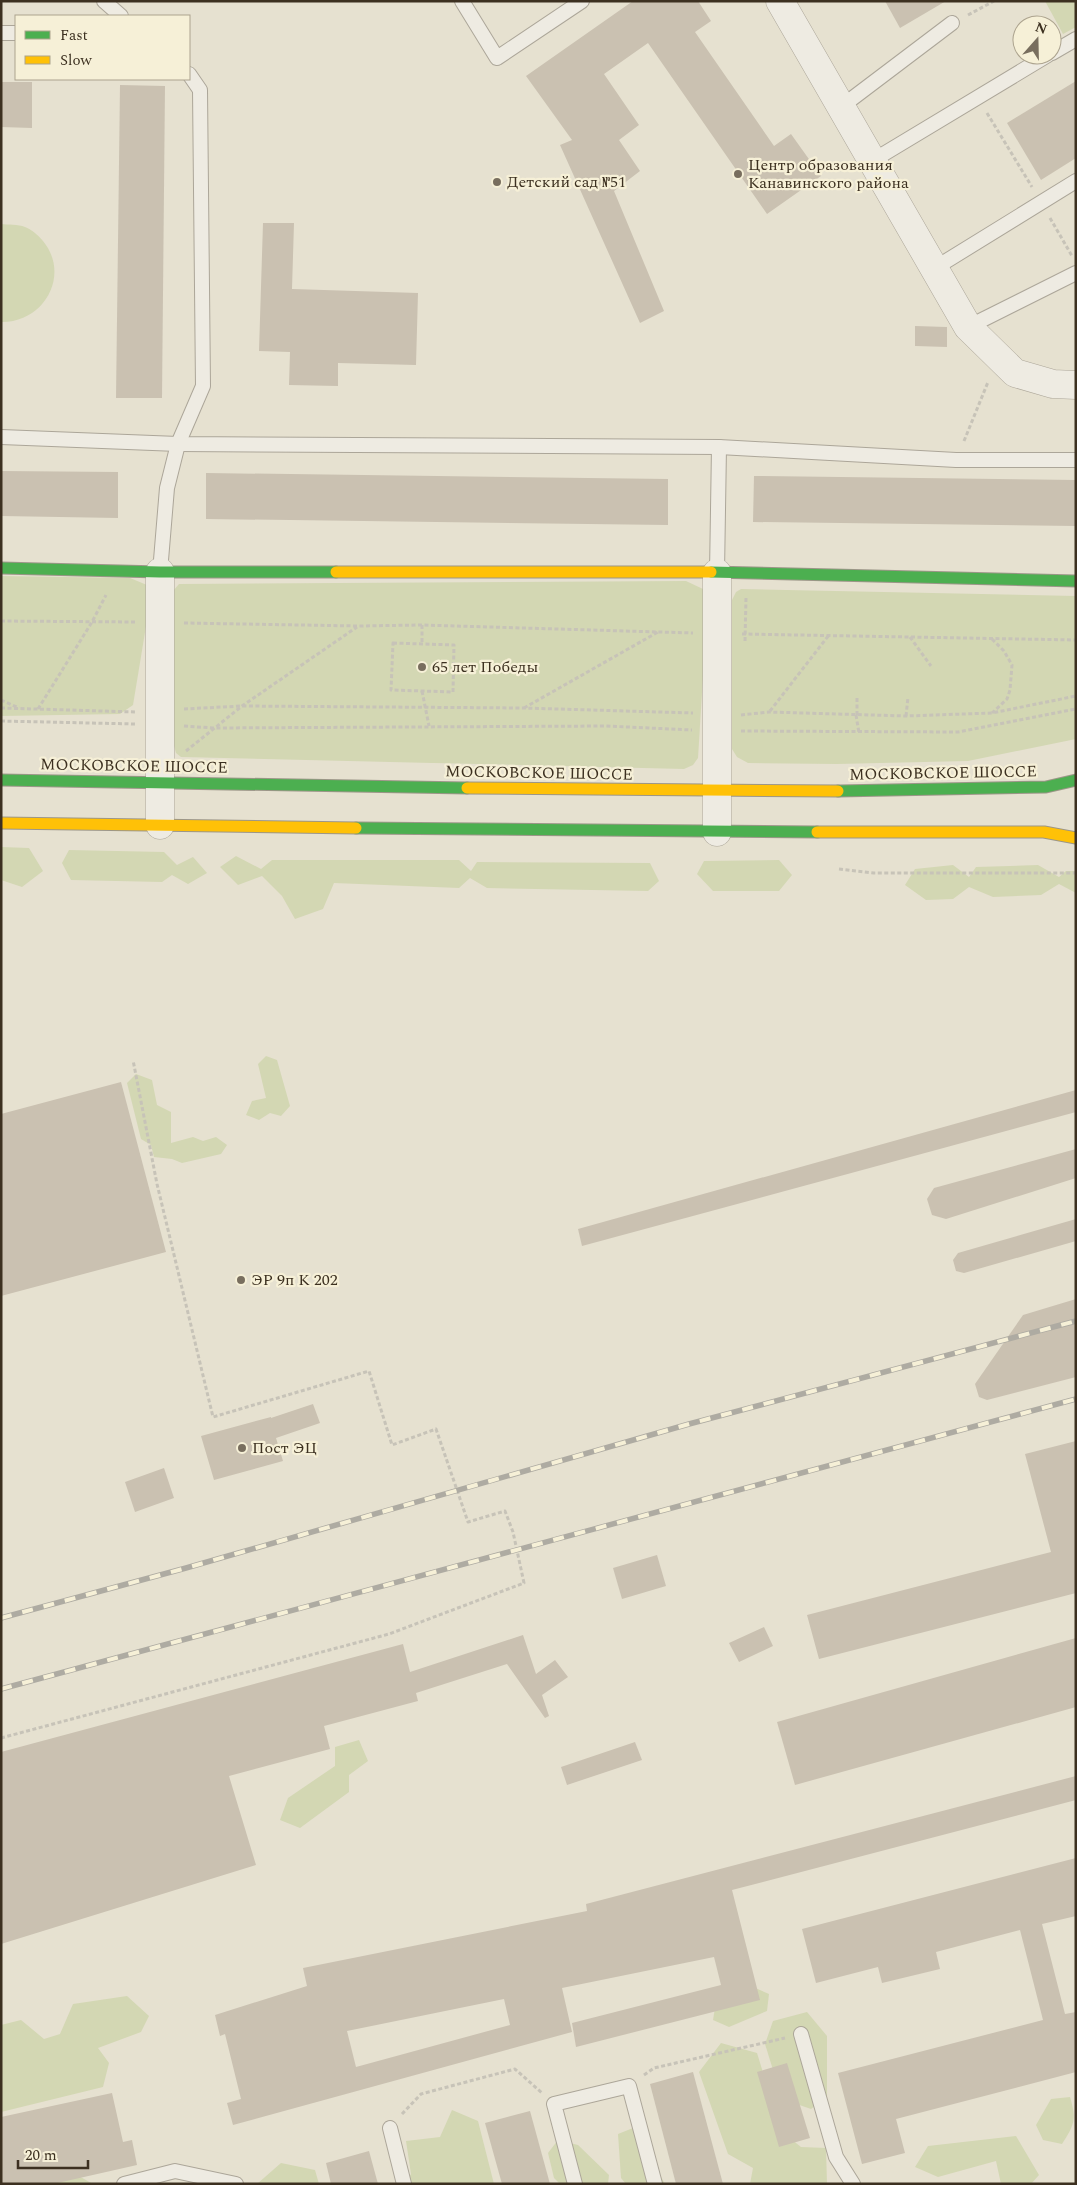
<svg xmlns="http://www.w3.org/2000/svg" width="1077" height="2185" viewBox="0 0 1077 2185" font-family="Spectral,serif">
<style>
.green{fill:#d3d7b3}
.building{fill:#cac1b1;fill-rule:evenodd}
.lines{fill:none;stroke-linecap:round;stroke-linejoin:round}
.lane-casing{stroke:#aca699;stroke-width:16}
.street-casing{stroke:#aca699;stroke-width:29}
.fast-casing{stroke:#9c9688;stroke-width:13}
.slow-casing{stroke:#9c9688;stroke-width:13}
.path{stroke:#c7c3b8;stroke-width:3;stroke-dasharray:4 2.5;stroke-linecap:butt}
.lane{stroke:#eeebe2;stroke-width:14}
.street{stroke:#eeebe2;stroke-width:28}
.fast{stroke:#4caf50;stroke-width:11}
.slow{stroke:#ffc107;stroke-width:11}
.rail-casing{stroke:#aeaba2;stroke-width:5.5}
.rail{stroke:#f6f0d7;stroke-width:4;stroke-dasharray:11;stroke-linecap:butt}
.poi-dot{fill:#786e5e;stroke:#f6f0d7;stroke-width:2}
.labels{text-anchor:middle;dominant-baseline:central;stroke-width:4.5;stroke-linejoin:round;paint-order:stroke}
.poi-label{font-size:16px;fill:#3c3020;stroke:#f6f0d7;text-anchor:start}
.street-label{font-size:16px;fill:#3c3020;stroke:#f6f0d7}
</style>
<rect width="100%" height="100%" fill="#e6e1d0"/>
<g class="green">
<path d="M1045 1H1076V27L1063 34Z"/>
<path d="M1 224C8 225 18 224 25 227 31 229 38 235 43 241 71 275 44 323 1 322Z"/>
<path d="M1 576 130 578 147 585 151 596 133 705 120 714 1 716Z"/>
<path d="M686 581 703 589 708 595 698 758 693 765 684 769 181 757 176 753 174 746 173 591 179 584Z"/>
<path d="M741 589 1076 596V739L968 761 837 764 748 763 737 757 732 749V600L736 592Z"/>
<path d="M1 847 29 848 43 871 22 887 1 880Z"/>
<path d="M69 850 164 852 177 865 193 857 207 873 188 884 172 875 162 882 71 880 62 863Z"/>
<path d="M236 856 261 869 272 860H459L471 871 477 862 650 863 659 881 648 891 487 888 470 878 459 888 334 883 323 909 295 919 282 896 262 876 238 885 220 867Z"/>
<path d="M779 860 792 875 779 891H713L697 874 704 861Z"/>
<path d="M953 865 969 877 976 867 1038 865 1059 877 1066 871H1076V893L1059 884 1041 895 993 897 969 887 953 899 926 900 905 885 915 869Z"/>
<path d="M266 1056 277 1060 290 1106 281 1116 270 1113 259 1120 246 1115 252 1101 266 1098 258 1064Z"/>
<path d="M136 1074 152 1080 157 1105 171 1112V1143L193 1137 203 1141 216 1137 227 1145 221 1154 182 1163 172 1159 154 1157 151 1145 141 1139 127 1083Z"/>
<path d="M359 1740 368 1761 349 1775V1792L300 1828 280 1820 288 1798 335 1766V1747Z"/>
<path d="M753 1987 769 1994 767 2011 729 2027 713 2020 716 2002Z"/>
<path d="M127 1996 149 2016 141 2032 98 2048 109 2063 103 2087 1 2112V2025L21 2020 44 2039 60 2034 73 2004Z"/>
<path d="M807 2012 827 2036V2097L811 2109 782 2099 765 2044 773 2021Z"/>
<path d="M721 2043 757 2053 781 2131 801 2147 826 2148 827 2184H750L753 2168 728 2154 699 2072Z"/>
<path d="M1070 2097C1077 2120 1074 2125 1062 2144L1043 2140 1036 2125 1051 2099Z"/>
<path d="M452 2110 478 2121 494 2184H405L411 2174 406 2141 440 2137Z"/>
<path d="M633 2128 665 2184H626L621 2178 618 2134Z"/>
<path d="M1016 2136 1039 2175 1031 2184H1001L996 2161 938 2177 915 2167 928 2146Z"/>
<path d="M558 2140 578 2145 609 2175 608 2184H560L554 2178 548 2153Z"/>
<path d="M281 2163 315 2170 319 2184H257Z"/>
<path d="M68 2170 93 2184H47Z"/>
</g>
<g class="building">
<path d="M633 1H698L711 21 695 32 774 146 791 134 821 176 767 214 648 43 604 74 639 125 619 140 640 171 614 191 664 311 640 323 560 145 572 140 526 76Z"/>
<path d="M885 1H946L900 28Z"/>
<path d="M1076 81V158L1041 180 1007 123Z"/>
<path d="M1 82H32V128L1 127Z"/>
<path d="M120 85 165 86 162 398H116Z"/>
<path d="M263 223H294L292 289 418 293 416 365 338 363V386L289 385 290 352 259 351Z"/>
<path d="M915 326 947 327V347L915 346Z"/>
<path d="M1 471 118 472V518L1 516Z"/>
<path d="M206 473 668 479V525L206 519Z"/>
<path d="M754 476 1076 480V526L753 522Z"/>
<path d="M121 1082 166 1252 1 1296V1114Z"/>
<path d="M1076 1090V1112L582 1246 578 1229Z"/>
<path d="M1076 1149V1178L946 1219 932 1215 927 1199 934 1188Z"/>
<path d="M1076 1219V1241L964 1273 956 1271 953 1260 958 1253Z"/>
<path d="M1076 1299V1377L987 1400 979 1397 975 1384 1023 1315Z"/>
<path d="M313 1404 320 1423 276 1438 283 1461 214 1480 201 1436 271 1417V1418Z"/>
<path d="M1076 1441V1593L819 1659 807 1615 1051 1552 1025 1454Z"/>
<path d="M164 1468 174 1498 135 1512 125 1482Z"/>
<path d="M657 1555 666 1586 622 1599 613 1568Z"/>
<path d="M764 1627 773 1646 739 1662 729 1643Z"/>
<path d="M523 1635 536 1674 555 1660 568 1677 542 1695 549 1716 545 1718 507 1664 416 1693 418 1701 324 1726 330 1749 229 1776 256 1865 1 1944V1752L403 1644 410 1672Z"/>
<path d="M1076 1638V1707L795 1785 777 1722Z"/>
<path d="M635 1742 642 1760 567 1785 561 1767Z"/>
<path d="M1076 1776V1800L732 1890 760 2000 576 2047 572 2023 721 1985 714 1957 562 1988 572 2032 233 2125 227 2103 241 2099 225 2034 220 2036 215 2015 307 1986 303 1968 587 1911 586 1904ZM504 1999 510 2025 356 2067 347 2031Z"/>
<path d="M1076 1858V1916L1042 1924 1065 2014 1076 2012V2072L896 2119 905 2153 862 2164 838 2073 1043 2020 1020 1930 936 1952 940 1969 882 1983 878 1967 816 1983 802 1929Z"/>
<path d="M787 2063 810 2138 779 2147 757 2072Z"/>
<path d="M693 2072 723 2184H676L650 2084Z"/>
<path d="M112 2093 123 2142 132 2140 137 2165 53 2184H1V2117Z"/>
<path d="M530 2111 550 2184H502L485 2123Z"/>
<path d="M369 2151 378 2184H331L326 2163Z"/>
</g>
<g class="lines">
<g class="lane-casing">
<g id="lane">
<path d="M104 1 121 16"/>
<path d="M462 1 497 58 582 1"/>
<path d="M1 33H16"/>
<path d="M1052 53 1076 39"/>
<path d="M841 107 952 23"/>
<path d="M872 161 1048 55"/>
<path d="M935 268 1076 181"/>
<path d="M968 327 1076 273"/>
<path d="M1 437 178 444 719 447 956 460H1076"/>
<path d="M160 572 167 488 178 444 203 386 200 90 189 74"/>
<path d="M717 573 719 447"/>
<path d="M801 2034 836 2157 853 2184"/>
<path d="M390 2128 404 2184"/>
<path d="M124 2184 175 2171 236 2184"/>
<path d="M575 2184 554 2104 629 2086 655 2184"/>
</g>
</g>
<g class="street-casing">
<g id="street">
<path d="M780 1 968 327 1015 373 1053 384 1076 385"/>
<path d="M160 825V572"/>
<path d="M717 832V573"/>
</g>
</g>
<g class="fast-casing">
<g id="fast">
<path d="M1 568 160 572H336"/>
<path d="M711 572 1076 581"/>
<path d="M1 780 467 788"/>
<path d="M838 791 1046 787 1076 780"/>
<path d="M356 828 817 832"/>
</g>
</g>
<g class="slow-casing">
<g id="slow">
<path d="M336 572H711"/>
<path d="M467 788 838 791"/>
<path d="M1 823 356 828"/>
<path d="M817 832H1044L1076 838"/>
</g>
</g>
<g class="path">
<path d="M968 15 994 1"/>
<path d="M987 113 1032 187"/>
<path d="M1050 218 1072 256"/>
<path d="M964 441 988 382"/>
<path d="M1 621 136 622"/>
<path d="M184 623 359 626 422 625 693 633"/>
<path d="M422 625V644"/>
<path d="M742 634 1076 640"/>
<path d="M910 637 931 666"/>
<path d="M992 639 1004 651 1012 665 1010 690 1007 699 992 713"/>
<path d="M745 641 746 597"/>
<path d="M393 643 454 645 453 692 391 690Z"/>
<path d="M422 691 429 726"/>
<path d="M1 700 19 708"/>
<path d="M1 708 136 712"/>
<path d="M524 708 658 632"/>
<path d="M38 709 92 622 106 595"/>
<path d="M184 709 242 706 524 708 693 713"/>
<path d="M770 711 829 635"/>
<path d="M741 715 769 712 906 716 992 713 1076 696"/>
<path d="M856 715 859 733"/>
<path d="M857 715V698"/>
<path d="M906 716 908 697"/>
<path d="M1 721 135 724"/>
<path d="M184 726 213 728 606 726 692 730"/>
<path d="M741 731 958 732 1076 709"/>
<path d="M186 751 242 706 357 627"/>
<path d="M839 869 874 873H1076"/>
<path d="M1 1738 389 1634 524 1583 513 1532 505 1511 468 1522 436 1429 392 1445 369 1371 213 1417 157 1184 133 1060"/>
<path d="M644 2075 654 2068 785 2038"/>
<path d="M402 2114 421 2094 515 2069 542 2093"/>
</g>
<use href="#lane" class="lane"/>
<use href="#street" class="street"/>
<use href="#fast" class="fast"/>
<use href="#slow" class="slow"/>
<g class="rail-casing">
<g id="rail">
<path d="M1 1618 186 1568 689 1424 1076 1321"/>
<path d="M1 1689 1076 1399"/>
</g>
</g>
<use href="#rail" class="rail"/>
</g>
<g class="poi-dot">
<circle cx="738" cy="174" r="5"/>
<circle cx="497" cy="182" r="5"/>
<circle cx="422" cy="667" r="5"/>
<circle cx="241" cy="1280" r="5"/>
<circle cx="242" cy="1448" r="5"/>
</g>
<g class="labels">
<g class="poi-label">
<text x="748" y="165">Центр образования<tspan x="748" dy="18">Канавинского района</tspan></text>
<text x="507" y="182">Детский сад №51</text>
<text x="432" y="667">65 лет Победы</text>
<text x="251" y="1280">ЭР 9п К 202</text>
<text x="252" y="1448">Пост ЭЦ</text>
</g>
<g class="street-label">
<text transform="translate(134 766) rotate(1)">МОСКОВСКОЕ ШОССЕ</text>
<text transform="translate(539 773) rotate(1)">МОСКОВСКОЕ ШОССЕ</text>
<text transform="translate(943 773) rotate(-1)">МОСКОВСКОЕ ШОССЕ</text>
</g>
</g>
<rect width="1077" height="2185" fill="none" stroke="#3c3020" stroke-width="5"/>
<rect x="15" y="15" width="175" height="65" fill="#f6f0d7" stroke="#aca38e"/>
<rect x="25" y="31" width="25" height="8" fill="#4caf50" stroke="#aca38e"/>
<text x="60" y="40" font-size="15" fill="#3c3020">Fast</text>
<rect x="25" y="56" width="25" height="8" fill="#ffc107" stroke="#aca38e"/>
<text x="60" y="65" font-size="15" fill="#3c3020">Slow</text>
<g transform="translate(1037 40) rotate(20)"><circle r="24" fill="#f6f0d7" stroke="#aca38e"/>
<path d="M0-4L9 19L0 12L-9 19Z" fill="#786e5e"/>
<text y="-8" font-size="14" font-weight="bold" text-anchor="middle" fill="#3c3020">N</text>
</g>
<path d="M18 2160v8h70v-8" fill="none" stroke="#3c3020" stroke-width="2.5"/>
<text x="25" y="2160" font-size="15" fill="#3c3020" stroke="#f6f0d7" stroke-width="4" paint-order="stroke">20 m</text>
</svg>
